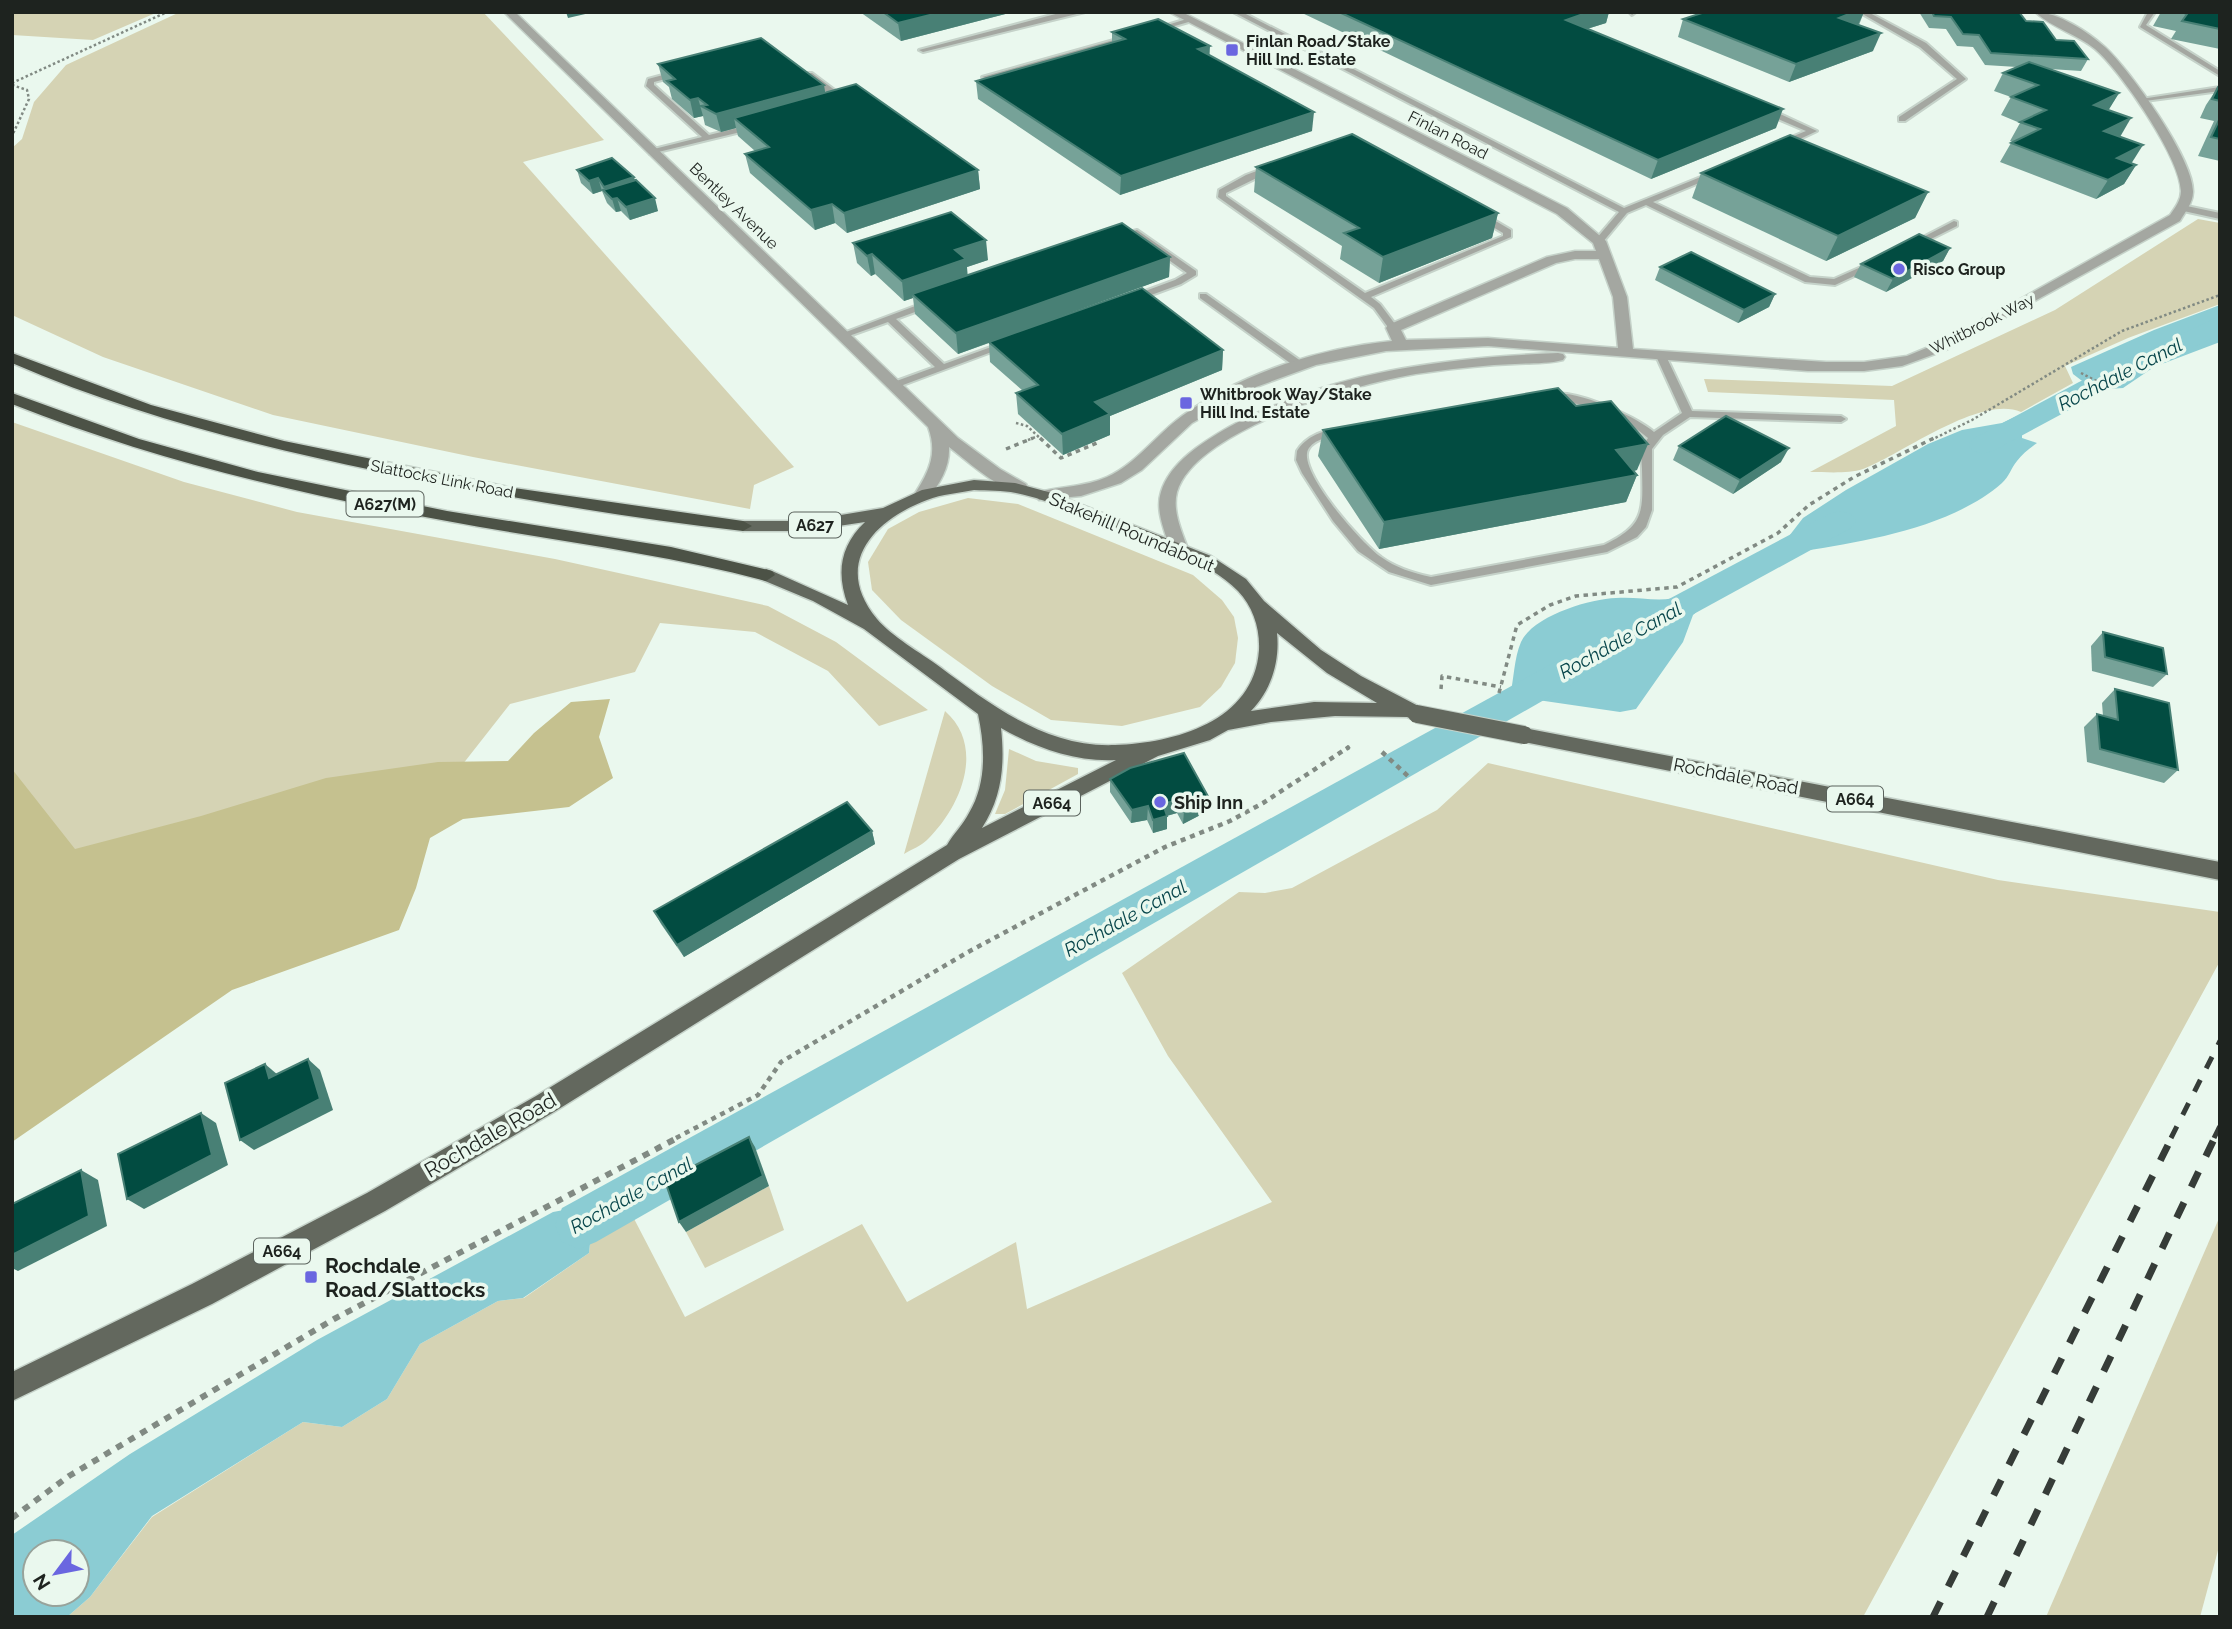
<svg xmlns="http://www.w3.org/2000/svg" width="2232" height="1629" viewBox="0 0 2232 1629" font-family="Raleway,sans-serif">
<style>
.green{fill:#d5d3b4}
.forest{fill:#c5c18f}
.water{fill:#8bccd3;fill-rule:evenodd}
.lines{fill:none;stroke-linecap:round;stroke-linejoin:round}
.canal{fill:#8bccd3;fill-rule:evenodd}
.lane-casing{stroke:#c5d2c9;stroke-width:4}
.street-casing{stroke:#c5d2c9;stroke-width:3}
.primary-casing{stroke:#c5d2c9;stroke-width:3}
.highway-casing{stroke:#c5d2c9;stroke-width:3}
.path-far3{stroke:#818a83;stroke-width:2.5;stroke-dasharray:2.5 2.5;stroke-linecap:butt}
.path-far2{stroke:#818a83;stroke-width:3.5;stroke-dasharray:4.5 4.5;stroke-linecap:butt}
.path-far1{stroke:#818a83;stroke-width:4.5;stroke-dasharray:5 5;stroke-linecap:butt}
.path{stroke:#818a83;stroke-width:6;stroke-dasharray:7 7;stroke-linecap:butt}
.lane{fill:#a4a7a1;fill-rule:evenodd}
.street{fill:#a4a7a1;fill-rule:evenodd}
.primary{fill:#63685e;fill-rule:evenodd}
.highway{fill:#4c5246;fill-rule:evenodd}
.rail-far1{stroke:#363c38;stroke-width:5;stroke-dasharray:13 13;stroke-linecap:butt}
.rail{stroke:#363c38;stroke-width:7;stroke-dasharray:17 17;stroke-linecap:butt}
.primary-bridge-casing{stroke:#c5d2c9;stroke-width:20;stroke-linecap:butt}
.primary-bridge{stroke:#63685e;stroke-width:18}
.wall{fill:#76a298}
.shaded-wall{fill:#488075}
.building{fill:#024c41;stroke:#488075;stroke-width:2}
.poi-dot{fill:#6a66e0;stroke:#eaf8ee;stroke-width:2.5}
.labels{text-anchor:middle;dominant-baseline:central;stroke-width:7;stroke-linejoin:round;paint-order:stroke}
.far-poi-label{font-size:16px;font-weight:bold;fill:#1e231f;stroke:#eaf8ee;text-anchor:start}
.far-street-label{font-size:16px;fill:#1e231f;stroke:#eaf8ee}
.shield{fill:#eaf8ee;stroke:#5b635d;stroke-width:2}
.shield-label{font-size:16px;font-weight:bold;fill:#1e231f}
.street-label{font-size:18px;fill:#1e231f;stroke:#eaf8ee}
.poi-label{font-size:18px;font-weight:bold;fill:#1e231f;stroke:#eaf8ee;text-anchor:start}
.water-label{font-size:19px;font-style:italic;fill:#08464b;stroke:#eaf8ee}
.near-street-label{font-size:21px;fill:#1e231f;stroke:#eaf8ee}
.near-poi-label{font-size:21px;font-weight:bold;fill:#1e231f;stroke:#eaf8ee;text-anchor:start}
</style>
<rect width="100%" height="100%" fill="#eaf8ee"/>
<g class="green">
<path d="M12 12H158L93 40 12 35Z"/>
<path d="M180 12H483L604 140 523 162 794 467 754 485 750 509 473 457 273 415 103 357 12 315V148L22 139 34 102 66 65Z"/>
<path d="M2198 219 2220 223V304L2128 338 2065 366 2073 383 2021 412C1981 394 1902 454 1863 469 1848 474 1826 472 1810 472L1896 426 1894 400 1708 392 1704 379 1892 386 2055 310Z"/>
<path d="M12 422 184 482 297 512 555 559 768 606 836 642 928 710 879 726 828 671 755 632 660 623 635 672 510 704 459 769 72 871 12 797Z"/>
<path d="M968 498 1018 504 1193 575 1222 600 1234 617 1238 638 1235 663 1221 687 1200 707 1122 726 1051 720 992 686 901 620 872 590 868 562 888 529 919 512Z"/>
<path d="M945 711C986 747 961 807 927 840 921 846 912 849 904 854Z"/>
<path d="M1009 749 1036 761 1078 768V774L1005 814H995L1005 790Z"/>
<path d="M1488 763 1998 880 2220 912V961L1863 1617H67L90 1597 152 1517 303 1422 342 1427 387 1399 420 1344 498 1301 524 1298 589 1253 591 1234 630 1211 685 1317 862 1224 907 1302 1016 1242 1027 1309 1272 1202 1168 1056 1122 973 1239 892 1265 893 1292 888 1437 810Z"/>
<path d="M769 1186 784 1230 705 1268 686 1232Z"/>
<path d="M2220 1216V1543L2200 1617H2046Z"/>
</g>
<path class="forest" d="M610 699 599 737 613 778 569 807 463 819 430 838 416 888 399 930 232 990 12 1142V769L75 849 201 816 326 778 438 762 508 761 534 733 571 702Z"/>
<g class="water">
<path d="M2220 305V342L2154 367 2123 388 2094 390 2073 374 2071 367 2154 330Z"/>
<path d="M2017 416 2036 426 2022 433V438L2037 443C2030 448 2022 454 2017 461 2011 468 2009 477 2002 483 1952 527 1867 541 1804 551L1786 540 1803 518 1846 490 1928 444 1962 430 2002 423Z"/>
<path d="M1685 595 1702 607 1693 615 1683 642 1636 709 1620 712 1510 696C1514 679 1514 658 1521 642 1533 616 1589 599 1616 598 1640 596 1662 604 1685 595Z"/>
<path d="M621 1187 630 1211 591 1234 589 1253 523 1298 498 1301 420 1344 387 1399 342 1427 303 1422 152 1516 90 1597 67 1617H12V1535L130 1454 317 1340 553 1212 591 1205ZM35 1552H77V1594H35Z"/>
</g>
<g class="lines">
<g class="canal">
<path d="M2220 316V334L2099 394 1993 451 1983 454 1973 451 1968 445 1973 439 2079 382Z"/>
<path d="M1840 511 1851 514 1856 521 1851 528 1659 633 1647 637 1635 633 1630 625 1635 617 1829 514Z"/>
<path d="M1567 658 1579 662 1584 671 1579 680 596 1242 579 1249 562 1242 555 1225 562 1208 1555 662Z"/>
</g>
<g class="lane-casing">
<g id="lane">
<path d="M1063 12H1085L923 52 919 50Z"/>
<path d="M1233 12H1242L1624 208 1713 172H1716V176L1653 202 1810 277 1834 279 1870 263 1878 265 1835 285 1805 282 1646 205 1627 213 1602 243H1596V239L1619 212Z"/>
<path d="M1629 12H1636L1632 15Z"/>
<path d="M1859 12H1868L1926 43 1966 79 1905 121H1899V117L1957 79 1920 47Z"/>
<path d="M2148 12H2155L2146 25 2220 71V76L2140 27Z"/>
<path d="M1190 18 1192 21 1154 32 1151 30Z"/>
<path d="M1128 36 1130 39 989 79 982 77Z"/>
<path d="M678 71 682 73 681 75 654 82V85L709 135 754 124 758 126 757 128 650 154V150L702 137 646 86 648 79Z"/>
<path d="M806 73H812L844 97V101L834 104 836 99 806 77Z"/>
<path d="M2220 87V91L2145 101 2141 99Z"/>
<path d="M1759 107H1765L1817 131 1783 147H1777V143L1806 131 1759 111Z"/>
<path d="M1270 166 1277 168 1226 193V196L1365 293 1503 236V233L1476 217V213H1482L1511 230V237L1371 297 1380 304 1398 328 1390 330 1374 308 1218 197 1219 190 1246 175Z"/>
<path d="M2182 205 2220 213V219L2179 210V206Z"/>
<path d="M1954 221 1957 222V226L1913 248 1906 246Z"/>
<path d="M1137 230 1196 271V275L1181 284 1135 301H1129V297L1175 280 1187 273 1135 236 1118 239 1114 236Z"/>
<path d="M1200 294H1206L1305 364V368H1297L1200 298Z"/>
<path d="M931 300 934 301V305L896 319 944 364 1005 342 1013 344 895 388 891 387V383L935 367 888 322 846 337 838 335Z"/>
<path d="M1661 353 1666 356 1692 411 1841 416 1846 419 1841 422 1690 417 1663 435 1652 449V510L1646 527 1637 537 1607 552 1431 585 1389 572 1358 551 1333 521 1302 473 1296 460 1297 451C1306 436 1326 428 1344 429V433C1333 436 1316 438 1309 448 1294 468 1363 545 1381 557 1396 568 1413 573 1431 577L1604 545C1645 525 1643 512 1642 469 1641 456 1641 448 1648 438 1629 422 1608 410 1583 405 1570 402 1554 403 1544 397 1566 383 1635 416 1654 432L1682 413 1656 356Z"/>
</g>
</g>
<g class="street-casing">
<g id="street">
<path d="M504 12H515L958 438 1000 469 1026 484 1028 488 1026 492C1006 497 965 459 949 447 950 467 940 483 928 499H916L914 495C929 472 938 454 928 427Z"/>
<path d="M1169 12H1182L1567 208 1606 241 1627 297 1633 349 1826 362H1864L1907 356 1936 344 2024 297 2170 215C2175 208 2181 200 2181 191 2180 157 2120 70 2095 49 2077 34 2052 28 2035 12 2058 12 2088 32 2105 47 2130 70 2194 159 2193 192 2193 203 2185 212 2180 221L1946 350 1902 366 1864 371H1808L1488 346 1386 351 1316 365 1256 387 1192 423 1142 470 1121 483 1081 496 1039 500 1037 496 1039 492C1062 486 1085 487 1107 477 1136 464 1156 435 1182 416 1241 373 1320 348 1392 341L1386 328 1388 325 1547 257 1575 251H1596L1593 243 1557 214ZM1575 259H1599L1613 297 1618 348 1488 338 1406 340 1401 330 1556 263Z"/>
<path d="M1558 353 1563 354 1565 357 1563 360C1548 364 1531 363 1515 364 1487 365 1458 368 1430 372 1370 379 1196 427 1177 492 1172 511 1182 532 1188 549L1179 555 1170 549C1165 531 1155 511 1161 492 1170 462 1203 442 1229 427 1331 371 1443 358 1558 353Z"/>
</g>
</g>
<g class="primary-casing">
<g id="primary">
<path d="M974 480 1015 483 1052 493 1211 556 1246 579 1264 601 1321 650 1361 676 1424 709 1427 714 1424 719 1417 721 1407 717 1335 716 1271 722 1228 730 1210 740 1158 756 959 859 554 1112 385 1211 212 1304 12 1401V1372L192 1284 367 1193 536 1096 947 845C953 834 963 825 969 813 987 783 985 747 978 714L864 629 813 601 760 579 757 575 766 569 772 571 848 605C836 573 840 546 865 522L805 531H743L734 526 743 521H805L883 508 922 490ZM974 490C988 491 1002 490 1016 493 1051 500 1083 517 1115 530 1156 547 1207 559 1238 591 1253 607 1260 628 1259 650 1254 722 1174 743 1115 745 1047 748 991 705 940 667 921 653 891 636 877 619 832 565 873 520 927 500 942 494 959 493 974 490ZM1277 633 1327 673 1377 703 1314 702 1251 711C1271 691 1280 661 1277 633ZM1001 728C1036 748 1075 762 1116 760L982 828C1002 797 1005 765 1001 728Z"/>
<path d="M1524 728 2220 862V880L1524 742 1517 740 1514 735 1517 730Z"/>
</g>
</g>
<g class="highway-casing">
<g id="highway">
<path d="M12 353 151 405 284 441 514 488 743 521 752 526 743 531C620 517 498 496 377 471 252 445 130 414 12 363Z"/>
<path d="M12 393 139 439 258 472 447 511 671 547 772 571 775 575 766 581C662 553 554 541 447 521 299 494 153 460 12 404Z"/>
</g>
</g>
<g class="path-far3">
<path d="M12 83 167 12"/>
<path d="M12 85 27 90 29 99 12 136"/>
<path d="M2081 373 2110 388"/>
<path d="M1016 423 1027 426 1042 440"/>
<path d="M1028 440 1038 436"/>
<path d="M1931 440 1972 420 2122 331 2220 295"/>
</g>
<g class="path-far2">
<path d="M1040 438 1061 458 1099 442"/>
<path d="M1006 449 1033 438"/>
<path d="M1441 689 1442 676 1501 687"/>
<path d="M1499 693 1517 625 1550 605 1576 596 1677 587 1778 533 1809 505 1854 477 1934 438"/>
<path d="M1346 749 1352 745"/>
</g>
<g class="path-far1">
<path d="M1382 752 1409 777"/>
<path d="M676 1138 758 1095 781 1062 968 952 1165 847 1230 821 1263 803 1349 747"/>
</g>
<path class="path" d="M12 1518 69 1476 334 1319 679 1137"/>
<use href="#lane" class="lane"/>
<use href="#street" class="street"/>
<use href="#primary" class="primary"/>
<use href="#highway" class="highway"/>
<g class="rail-far1">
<path d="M2171 1138 2220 1041"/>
<path d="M2214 1138 2220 1126"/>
</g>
<g class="rail">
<path d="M1933 1617 2172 1137"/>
<path d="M1987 1617 2215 1137"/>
</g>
<g class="primary-bridge-casing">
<path id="primary-bridge" d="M1417 714 1524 735"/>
</g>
<use href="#primary-bridge" class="primary-bridge"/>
</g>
<g class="wall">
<path d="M860 12H1013L901 41Z"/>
<path d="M1300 12H1609L1606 23 1587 29 1776 128 1651 179Z"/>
<path d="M1864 12 1859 25 1873 51 1789 82 1678 37 1683 19Z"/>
<path d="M1919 12H2019L2026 21 2088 59 2081 71 2050 69 2119 93 2108 110 2131 163 2136 165 2124 184 2096 199 2000 162 2011 143 2013 142 2010 141 2020 123 2001 115 2011 97 1994 91 2003 73 2017 67 1985 65 1973 47 1957 46 1946 29 1929 28Z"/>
<path d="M2161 12H2220V49L2171 39 2176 31 2153 26Z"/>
<path d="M1112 32 1209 56 1312 131 1120 195 978 99 976 81 1112 43Z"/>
<path d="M658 64 825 92 978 170 980 189 847 233 835 223 815 230 750 173 745 154 755 151 738 136 736 128 721 132 705 125 703 116 694 118 672 99 669 87 663 82Z"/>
<path d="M2218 87H2220V161L2198 156 2214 121 2200 118 2206 105Z"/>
<path d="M1256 167 1498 213 1492 238 1379 283 1340 259 1342 246 1254 192Z"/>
<path d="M577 170 635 180 658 211 630 220 621 211 616 212 607 203 602 191 593 194 581 183Z"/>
<path d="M1701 173 1928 192 1915 218 1826 261 1692 198Z"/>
<path d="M853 243 988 260 967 267V275L1170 257 1169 277 1060 316 1223 350 1222 370 1110 416V435L1063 455 1018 414 1016 393 1023 391 990 362 989 343 958 354 915 314 913 298 904 301 875 274 871 276 857 263Z"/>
<path d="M1950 248 1943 261 1886 292 1854 277 1861 264Z"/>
<path d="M1660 267 1775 294 1769 307 1738 323 1655 280Z"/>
<path d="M1323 430 1637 470 1634 471 1637 475 1626 502 1379 549 1318 456Z"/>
<path d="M1679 446 1781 462 1733 494 1673 460Z"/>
<path d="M2103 632 2167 674 2153 687 2092 671 2091 646Z"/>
<path d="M2115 689 2178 770 2164 783 2087 762 2084 727 2097 714 2103 716 2102 703Z"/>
<path d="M1110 779 1209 798 1208 811 1183 824 1177 813 1167 816V829L1153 833 1147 820 1131 823 1110 792Z"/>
<path d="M872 831 875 844 684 957 661 924 654 911Z"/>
</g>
<g class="shaded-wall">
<path d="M566 12H594L568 18Z"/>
<path d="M942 12H1013L901 41 898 23Z"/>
<path d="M1589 12H1609L1606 23 1561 37 1566 20Z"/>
<path d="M1854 12H1864L1858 25 1839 18Z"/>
<path d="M1881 33 1873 51 1789 82 1796 64Z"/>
<path d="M1210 46 1209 64 1198 49Z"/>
<path d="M824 85 827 103 734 118 736 128 721 132 716 114Z"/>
<path d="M2119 93 2108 111 2094 105Z"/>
<path d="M698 98 703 116 694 118 690 100Z"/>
<path d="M1783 109 1776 128 1651 179 1658 160Z"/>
<path d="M1314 112 1312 131 1120 195 1121 176Z"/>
<path d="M2131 118 2120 137 2104 131Z"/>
<path d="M2143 145 2131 164 2117 158Z"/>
<path d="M2136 165 2124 184 2096 199 2108 180Z"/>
<path d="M978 170 980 189 847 233 844 213Z"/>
<path d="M634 177 638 190 606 193 604 187Z"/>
<path d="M598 178 602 191 593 194 589 181Z"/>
<path d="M1928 192 1915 218 1826 261 1838 236Z"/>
<path d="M617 198 621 211 616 212 612 199Z"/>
<path d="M655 198 658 211 630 220 626 207Z"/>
<path d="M832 204 835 223 815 230 811 210Z"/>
<path d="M1498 213 1492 238 1379 283 1383 257Z"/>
<path d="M986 240 988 260 967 267 968 279 912 294 913 298 904 301 902 281 955 250Z"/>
<path d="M1950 248 1943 261 1886 292 1893 279Z"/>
<path d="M872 254 875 274 871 276 867 256Z"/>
<path d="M1170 257 1169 277 958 354 956 333Z"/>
<path d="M1775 294 1769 307 1738 323 1744 310Z"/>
<path d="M1223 350 1222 370 1110 416V435L1063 455 1062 434 1095 402Z"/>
<path d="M1648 444 1637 470 1606 477 1616 450Z"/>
<path d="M1789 448 1781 462 1733 494 1740 480Z"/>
<path d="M1637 475 1626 502 1379 549 1384 522Z"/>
<path d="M1209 798 1208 811 1183 824 1184 811Z"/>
<path d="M1178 800 1177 813 1162 817 1163 804Z"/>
<path d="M1148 806 1147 820 1131 823 1132 810Z"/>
<path d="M1167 816V829L1153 833V820Z"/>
<path d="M872 831 875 844 684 957 677 945Z"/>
<path d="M308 1059 320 1070 333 1110 254 1150 240 1140Z"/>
<path d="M265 1064 278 1075 269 1078Z"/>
<path d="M201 1113 216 1123 228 1165 144 1209 127 1199Z"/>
<path d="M749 1137 755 1147 769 1186 686 1232 679 1222Z"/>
<path d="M81 1170 98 1180 107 1226 18 1271 12 1268V1255Z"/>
</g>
<g class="building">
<path d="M883 12H942L898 23Z"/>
<path d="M1339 12H1589L1566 20 1783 109 1658 160Z"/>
<path d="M1705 12H1854L1839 18 1881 33 1796 64 1683 19Z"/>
<path d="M1932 12H2019L2026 21 2043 22 2056 40 2074 41 2088 59 1991 53 1979 35 1963 34 1951 17 1934 16Z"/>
<path d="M2181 12H2220V29L2182 21 2187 14Z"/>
<path d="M1158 19 1210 46 1198 49 1314 112 1121 176 976 81 1125 39 1112 32Z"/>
<path d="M761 38 824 85 716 114 701 106 707 105 698 98 690 100 667 81 675 79 658 64Z"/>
<path d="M2029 62 2119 93 2094 105 2131 118 2104 131 2143 145 2117 158 2136 165 2108 180 2011 143 2040 129 2020 122 2046 110 2011 97 2038 85 2003 73Z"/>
<path d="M856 84 978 170 844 213 832 204 811 210 745 154 769 147 734 118Z"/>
<path d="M2218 87H2220V101L2212 99Z"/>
<path d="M2220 118V139L2211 137Z"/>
<path d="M1352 134 1498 213 1383 257 1344 233 1359 228 1256 167Z"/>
<path d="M1790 135 1928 192 1838 236 1701 173Z"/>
<path d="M612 158 634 177 604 187 598 178 589 181 577 170Z"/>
<path d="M636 180 655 198 626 207 617 198 612 199 603 190Z"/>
<path d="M951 212 986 240 955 250 966 259 902 281 872 254 867 256 853 243Z"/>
<path d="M1122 223 1170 257 956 333 912 294Z"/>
<path d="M1919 234 1950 248 1893 279 1861 264Z"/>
<path d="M1691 252 1775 294 1744 310 1660 267Z"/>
<path d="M1142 288 1223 350 1095 402 1110 414 1062 434 1016 393 1038 385 989 342Z"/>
<path d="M1558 388 1576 406 1611 401 1648 444 1616 450 1637 475 1384 522 1323 430Z"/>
<path d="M1726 416 1789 448 1740 480 1679 446Z"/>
<path d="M2103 632 2163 648 2167 674 2105 657Z"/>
<path d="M2115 689 2169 703 2178 770 2100 749 2097 714 2118 720Z"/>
<path d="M1184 753 1209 798 1184 811 1178 800 1163 804 1167 816 1153 820 1148 806 1132 810 1110 779 1130 768Z"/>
<path d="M847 802 872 831 677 945 654 911Z"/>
<path d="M308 1059 320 1099 240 1140 225 1083 265 1064 269 1078Z"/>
<path d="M201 1113 212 1155 127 1199 118 1154Z"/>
<path d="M749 1137 763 1176 679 1222 665 1181Z"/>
<path d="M81 1170 89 1216 12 1255V1204Z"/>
</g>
<g class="poi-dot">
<rect x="1225" y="43" width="14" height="14" rx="3.5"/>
<circle cx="1899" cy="269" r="7"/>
<rect x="1179" y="396" width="14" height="14" rx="3.5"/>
<circle cx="1160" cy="802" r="7"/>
<rect x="304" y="1270" width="14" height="14" rx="3.5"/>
</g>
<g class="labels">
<g class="far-poi-label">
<text x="1246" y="41">Finlan Road/Stake<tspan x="1246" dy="18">Hill Ind. Estate</tspan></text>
<text x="1913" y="269">Risco Group</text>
<text x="1200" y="394">Whitbrook Way/Stake<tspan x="1200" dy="18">Hill Ind. Estate</tspan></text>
</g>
<g class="far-street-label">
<text transform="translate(1448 135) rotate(27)">Finlan Road</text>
<text transform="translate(734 206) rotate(44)">Bentley Avenue</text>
<text transform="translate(1982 324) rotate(-27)">Whitbrook Way</text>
<text transform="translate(442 479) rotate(11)">Slattocks Link Road</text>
</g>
<g class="shield">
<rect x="346.5" y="491.5" width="77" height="25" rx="5"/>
<rect x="789" y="512.5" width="52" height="25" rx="5"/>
<rect x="1827" y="786.5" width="56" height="25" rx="5"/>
<rect x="1024" y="790.5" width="56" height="25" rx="5"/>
<rect x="254" y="1238.5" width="56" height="25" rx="5"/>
</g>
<g class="shield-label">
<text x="385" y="504">A627(M)</text>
<text x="815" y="525">A627</text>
<text x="1855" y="799">A664</text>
<text x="1052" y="803">A664</text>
<text x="282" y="1251">A664</text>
</g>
<g class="street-label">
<text transform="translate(1132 532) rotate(23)">Stakehill Roundabout</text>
<text transform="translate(1736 776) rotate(11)">Rochdale Road</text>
</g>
<g class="poi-label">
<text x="1174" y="802">Ship Inn</text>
</g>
<g class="water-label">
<text transform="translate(2120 374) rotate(-27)">Rochdale Canal</text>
<text transform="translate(1620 640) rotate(-29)">Rochdale Canal</text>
<text transform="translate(1125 918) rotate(-29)">Rochdale Canal</text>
<text transform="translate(631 1195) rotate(-29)">Rochdale Canal</text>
</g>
<g class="near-street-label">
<text transform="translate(490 1135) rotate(-30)">Rochdale Road</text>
</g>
<g class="near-poi-label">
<text x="325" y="1265">Rochdale<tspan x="325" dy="24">Road/Slattocks</tspan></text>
</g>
</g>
<rect width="2232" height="1629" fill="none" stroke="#1e231f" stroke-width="28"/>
<g transform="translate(56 1573) rotate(238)"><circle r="33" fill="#eaf8ee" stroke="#98a39b" stroke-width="2"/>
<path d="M0-5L12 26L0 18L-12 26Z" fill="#6a66e0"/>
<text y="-10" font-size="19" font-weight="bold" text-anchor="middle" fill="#1e231f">N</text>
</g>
</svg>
